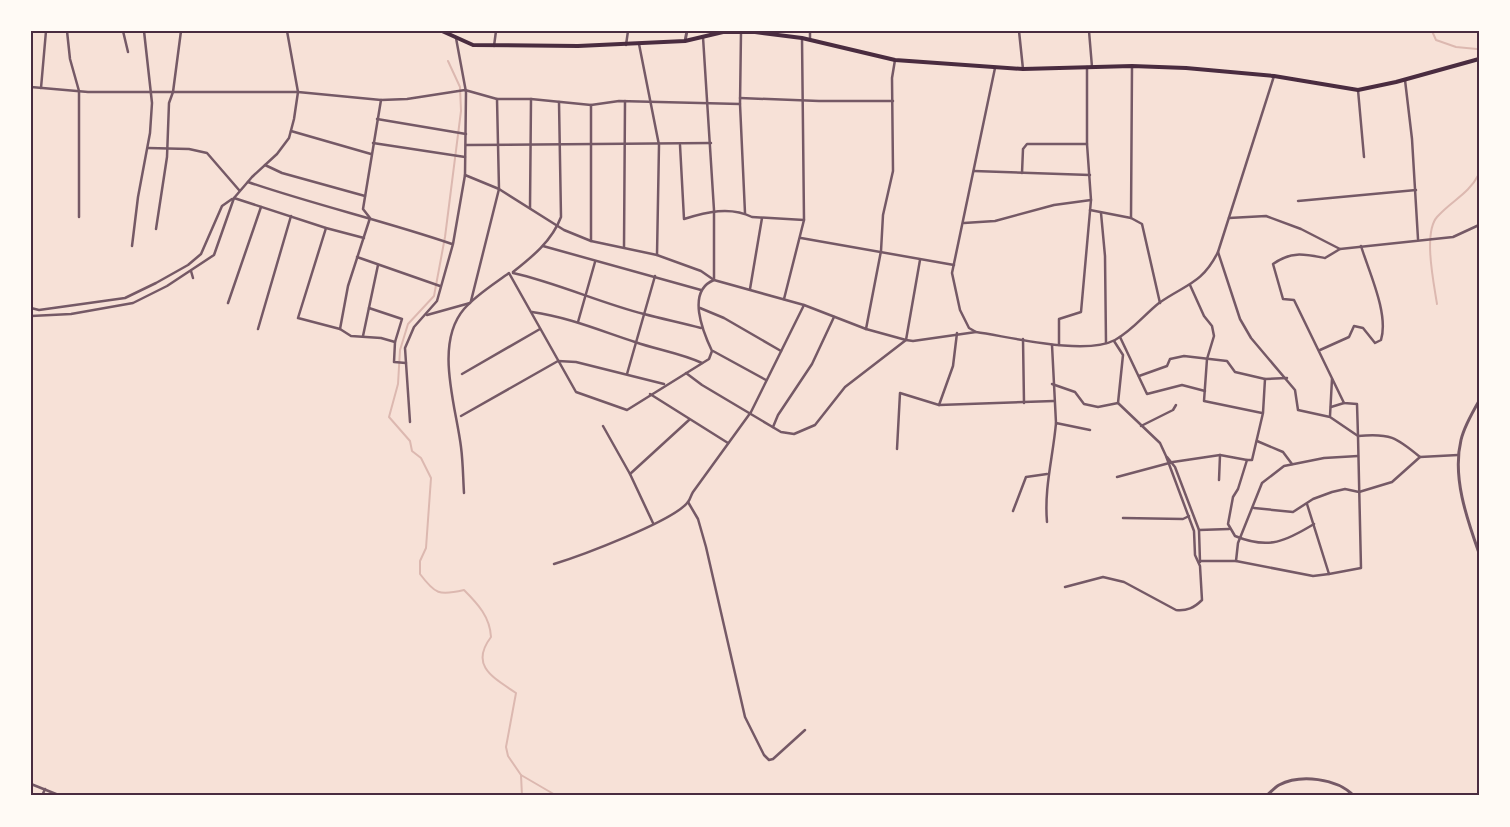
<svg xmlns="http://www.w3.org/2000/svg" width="1510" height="827" viewBox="0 0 1510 827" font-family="'Times New Roman',serif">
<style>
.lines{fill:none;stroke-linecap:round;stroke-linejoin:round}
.stream{stroke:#dcb8b0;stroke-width:2}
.minor{stroke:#755966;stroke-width:2.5}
.tertiary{stroke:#755966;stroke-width:3}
.primary{stroke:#4a2c40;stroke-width:4}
.neatline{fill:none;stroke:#4a2c40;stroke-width:2}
</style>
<rect width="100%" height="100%" fill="#f7e1d7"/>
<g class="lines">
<g class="stream">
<path d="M1432 31 1436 40 1456 47 1477 49"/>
<path d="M448 61 460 87 461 111 445 237 434 296 408 324 400 350 398 384 389 417 410 441 412 451 421 458 431 478 426 548 420 561V574C435 594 439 596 464 590 478 604 490 617 491 637 469 666 494 678 516 693L506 747 508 756 521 775 522 796"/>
<path d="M1437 304C1434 284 1423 233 1437 217 1452 200 1468 195 1479 174"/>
<path d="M521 775 557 796"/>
</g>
<g class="minor">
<path d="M67 31 70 59 79 91V217"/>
<path d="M123 31 128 52"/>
<path d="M1019 31 1023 69"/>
<path d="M1089 31 1092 67"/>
<path d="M741 32 740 104 745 213"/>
<path d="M810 40V31"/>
<path d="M639 44 659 145 657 255"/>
<path d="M626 45 628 31"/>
<path d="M494 46 496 31"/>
<path d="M995 68 952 273 960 310 969 328 976 332C1011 337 1085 356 1115 340 1132 331 1145 314 1159 303 1186 284 1202 284 1218 252L1274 76"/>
<path d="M1405 80 1412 139 1418 239"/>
<path d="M31 87 88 92H298L381 100 407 99 465 90 497 99H531L591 105 619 101 740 104"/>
<path d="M41 88 46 31"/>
<path d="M1358 90 1364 157"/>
<path d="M740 98 819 101H893"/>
<path d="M377 119 466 134"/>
<path d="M291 131 371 154"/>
<path d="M373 143 465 157"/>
<path d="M466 145 711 143"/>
<path d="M680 145 684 219C706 212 730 206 752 217L804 220"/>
<path d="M148 148 189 149 207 153 239 190"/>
<path d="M265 165 282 173 365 196"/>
<path d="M974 171 1090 175"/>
<path d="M1022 173 1023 149 1027 144H1087"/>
<path d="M465 175 499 189 564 230 591 241 657 255 701 271 714 280 804 305 866 329 906 340 913 341 976 332"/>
<path d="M248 182C315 205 385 221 452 244"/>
<path d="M234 198 326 228 364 238"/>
<path d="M1298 201 1416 190"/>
<path d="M530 208 531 99"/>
<path d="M1090 210 1131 218 1142 224 1160 303"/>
<path d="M1101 213 1105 256 1106 343"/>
<path d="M1131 218 1132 66"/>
<path d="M1229 218 1266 216 1301 229 1340 249 1453 237 1479 225"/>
<path d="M964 223 995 221 1054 205 1091 200"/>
<path d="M326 228 298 318 340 329 351 336 381 338 395 342"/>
<path d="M156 229 167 157 169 103 173 92 181 31"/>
<path d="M801 238 954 265"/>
<path d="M591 241V105"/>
<path d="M132 246 138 197 150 133 152 103 144 31"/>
<path d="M543 246 701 290"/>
<path d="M624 247 625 101"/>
<path d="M1218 252 1240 319 1251 338 1295 390 1298 410 1330 417 1358 436 1361 568 1329 574 1307 504"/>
<path d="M357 257 440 286"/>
<path d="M191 271 193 278"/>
<path d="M513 272C532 257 552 241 561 217L559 102"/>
<path d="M513 273C558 283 600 303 644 314 663 319 682 323 701 328"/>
<path d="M1190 285 1204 316 1212 326 1214 336 1207 359 1204 401 1262 413"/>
<path d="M750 289 762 218"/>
<path d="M784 299 804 220 802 38"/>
<path d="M471 301 499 189 497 99"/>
<path d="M228 303 261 207"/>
<path d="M31 308 39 310 125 298 156 283 188 265 201 254 222 206 232 199"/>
<path d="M369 308 402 319 395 342 394 362 406 363"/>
<path d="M700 308 724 318 781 351"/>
<path d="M532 312C568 317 601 331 635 342 658 350 680 353 702 363"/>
<path d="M427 315 470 303"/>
<path d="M31 316 71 314 133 303 167 286 214 255 234 198 252 177 277 154 289 138 294 119 298 92 287 31"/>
<path d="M578 322 595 262"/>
<path d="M258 329 291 216"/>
<path d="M340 329 348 286 370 218 363 209 381 100"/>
<path d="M866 329 881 251 883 215 893 171 892 78 895 60"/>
<path d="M363 336 378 265"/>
<path d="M1120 337 1147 394 1182 385 1205 391"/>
<path d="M1023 339 1024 403"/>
<path d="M1052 345 1056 423"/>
<path d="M1059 345V319L1081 312 1091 200 1087 144V67"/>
<path d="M1320 350 1349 337 1354 326 1363 328 1375 343 1381 340C1389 314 1369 272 1361 246"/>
<path d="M713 351 766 380"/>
<path d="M686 373 702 385 781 432 794 434 815 425 845 387 906 340 920 260"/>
<path d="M462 374 540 329"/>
<path d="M627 374 655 276"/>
<path d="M1139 376 1167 366 1170 359 1184 356 1227 361 1235 372 1265 379"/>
<path d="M1287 378 1265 379 1263 413 1252 460H1247L1238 489 1233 497 1228 524 1235 536C1269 550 1286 541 1314 524"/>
<path d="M1052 384 1075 392 1084 404 1098 407 1118 403"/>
<path d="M650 394 728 443"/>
<path d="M939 405 953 366 957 333"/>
<path d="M1331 407 1344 403"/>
<path d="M461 416 558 361 576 362 664 384"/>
<path d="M1330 416 1332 379"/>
<path d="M410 422 405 348 414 327 437 301 453 244 465 175 466 92 456 38"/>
<path d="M603 426 630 474 653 523"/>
<path d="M1141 426 1173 410 1176 405"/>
<path d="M773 427 778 415 812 364 834 317"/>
<path d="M1257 441 1283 452 1292 464"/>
<path d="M897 449 900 393 939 405 1054 401"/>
<path d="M1167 457 1175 467 1199 530 1200 562"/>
<path d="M1420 457 1458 455"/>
<path d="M630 474 689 420"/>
<path d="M1117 477 1173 462 1220 455 1247 460"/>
<path d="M1219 480 1220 455"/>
<path d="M464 493C463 477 463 462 461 447 456 406 434 344 464 309 476 295 494 284 509 273L576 392 627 410 709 359 712 351C703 332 686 291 714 280V210L703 37"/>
<path d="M688 502 698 519 706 547 745 717 764 755 769 760 773 759 805 730"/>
<path d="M1254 508 1293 512 1313 499 1332 492 1345 489 1359 492 1392 482 1420 457C1396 437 1390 433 1358 436L1357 404 1344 403 1294 300 1283 299 1273 264C1291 251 1304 254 1325 258L1340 249"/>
<path d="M1013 511 1026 477 1047 474"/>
<path d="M1123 518 1183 519 1189 516"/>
<path d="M1047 522C1044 488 1053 457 1056 423L1090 430"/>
<path d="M1199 530 1229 529"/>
<path d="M1200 561H1236L1313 576 1329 574"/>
<path d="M1236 561 1238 543 1262 483 1284 466 1324 458 1358 456"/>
<path d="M554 564C580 556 674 521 688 502 690 500 691 495 693 492L751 412 804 305"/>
<path d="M1065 587 1103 577 1124 582 1176 610C1187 611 1194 608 1202 600L1200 566 1195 555 1194 531 1166 456 1160 443 1118 403 1123 355 1114 341"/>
<path d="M31 784 61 796"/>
<path d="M42 796 45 789"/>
</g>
<g class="tertiary">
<path d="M685 41 687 31"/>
<path d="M1479 401C1472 413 1464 427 1461 440 1452 477 1467 519 1479 553"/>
<path d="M1266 796C1270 793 1274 788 1279 785 1300 774 1337 778 1354 796"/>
</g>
<path class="primary" d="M442 31 473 45 578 46 685 41 723 32H755L802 38 895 60 1023 69 1132 66 1186 68 1274 76 1358 90 1396 82 1479 59"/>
</g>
<rect width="1510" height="827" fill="none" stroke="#fffaf5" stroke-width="65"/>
<rect x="32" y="32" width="1446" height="762" class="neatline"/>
</svg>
